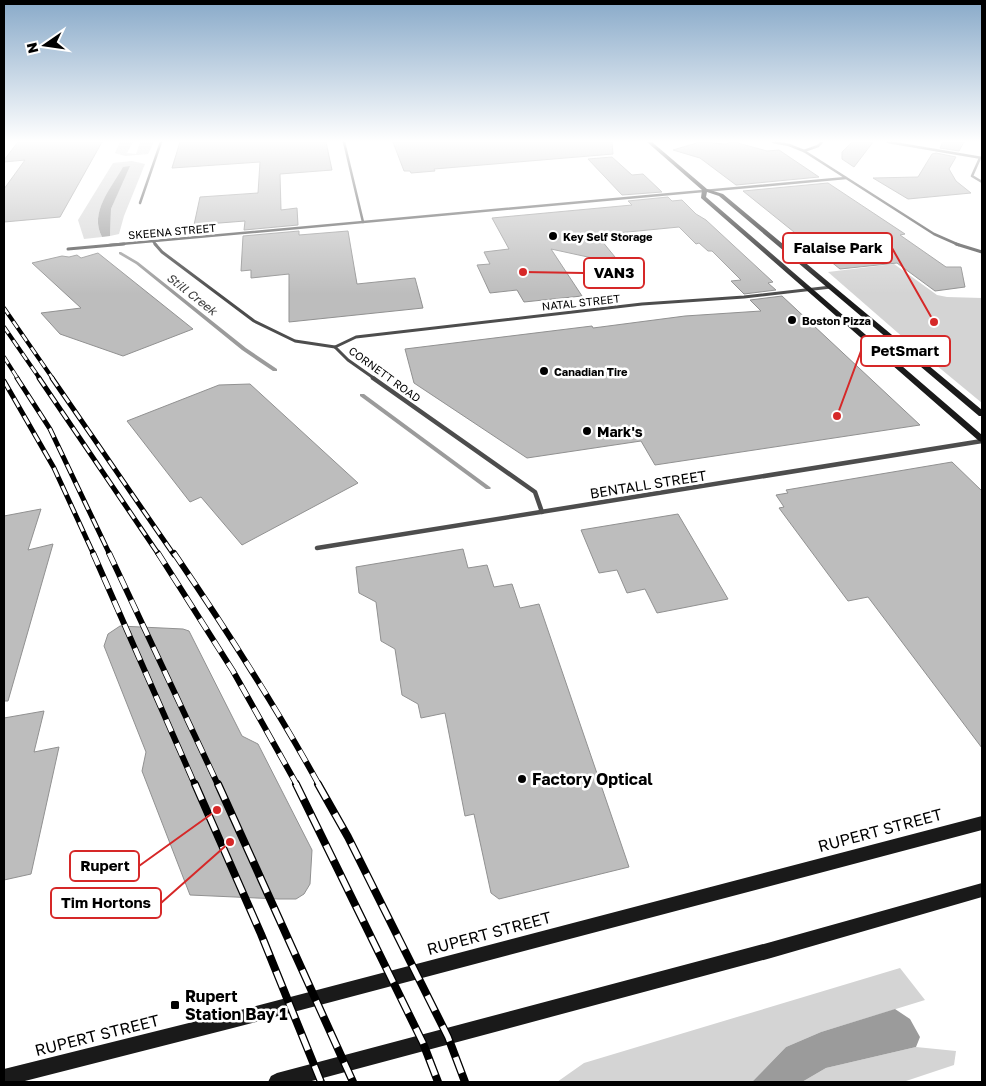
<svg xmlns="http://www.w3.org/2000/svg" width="986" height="1086" viewBox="0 0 986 1086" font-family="'Golos Text',sans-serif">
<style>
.green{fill:#d4d4d4}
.water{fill:#9b9b9b}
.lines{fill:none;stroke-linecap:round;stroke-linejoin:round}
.stream{fill:#9b9b9b;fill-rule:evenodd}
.building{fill:#bdbdbd;stroke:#919191}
.minor-far2{stroke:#4d4d4d;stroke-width:2.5}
.minor-far1{stroke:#4d4d4d;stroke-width:3}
.minor{stroke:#4d4d4d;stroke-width:4.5}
.secondary{fill:#1a1a1a;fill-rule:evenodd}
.rail-far3-casing{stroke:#000;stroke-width:4}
.rail-far2-casing{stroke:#000;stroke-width:5}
.rail-far1-casing{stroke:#000;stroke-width:6}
.rail-casing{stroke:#000;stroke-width:8}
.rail-far3{stroke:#fff;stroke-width:2.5;stroke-dasharray:8;stroke-linecap:butt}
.rail-far2{stroke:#fff;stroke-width:3;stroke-dasharray:10;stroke-linecap:butt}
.rail-far1{stroke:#fff;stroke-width:4.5;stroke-dasharray:13;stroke-linecap:butt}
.rail{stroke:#fff;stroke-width:5.5;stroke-dasharray:17;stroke-linecap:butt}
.poi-dot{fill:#000;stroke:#fff;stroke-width:2}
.labels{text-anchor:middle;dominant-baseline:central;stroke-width:5;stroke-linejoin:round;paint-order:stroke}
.far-street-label{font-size:11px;fill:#000;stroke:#fff}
.far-poi-label{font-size:11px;font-weight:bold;fill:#000;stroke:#fff;text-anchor:start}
.far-water-label{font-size:12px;font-style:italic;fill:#3c3c3c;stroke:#fff}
.poi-label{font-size:14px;font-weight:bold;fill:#000;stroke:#fff;text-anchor:start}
.street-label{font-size:14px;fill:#000;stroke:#fff}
.near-poi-label{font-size:16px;font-weight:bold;fill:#000;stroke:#fff;text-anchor:start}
.near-street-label{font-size:16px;fill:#000;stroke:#fff}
.leader{fill:none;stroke:#d62828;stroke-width:2}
.callout-dot{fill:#d62828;stroke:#fff;stroke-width:2}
.callout{fill:#fff;stroke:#d62828;stroke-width:2}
.callout-label{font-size:15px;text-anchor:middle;font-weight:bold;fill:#000}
</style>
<rect width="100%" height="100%" fill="#fff"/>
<g class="green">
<path d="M120 142H133L127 153 136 154 140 142H154L148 154 125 156 115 153Z"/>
<path d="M132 161 145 164 124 216 119 234 110 236 111 209 129 166C114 186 88 210 102 237L84 239 78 220 113 163Z"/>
<path d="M894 264 937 295 947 297 982 298V403L913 346 828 272Z"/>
<path d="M900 968 925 1000 821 1032 786 1047 752 1082H557L584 1063Z"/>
<path d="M916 1047 956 1051 954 1065 903 1082H802L826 1068Z"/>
</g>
<g class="water">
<path d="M130 166 111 209 110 236 102 237C89 212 111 189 123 167Z"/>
<path d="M895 1009 910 1019 920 1037 916 1047 826 1068 802 1082H752L786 1047 821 1032Z"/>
</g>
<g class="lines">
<g class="stream">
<path d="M119 252H121L138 262 246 348 277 369V371H273L242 350 136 264 119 254Z"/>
<path d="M360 394H364L490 487 491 488 490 489H486L360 396Z"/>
</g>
</g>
<g class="building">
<path d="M18 142H102L60 217 4 222V189L25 160 4 162V160Z"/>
<path d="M180 142H326L332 170 280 174 281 210 297 208 298 225 244 230 245 221 194 225 200 197 258 193 260 162 172 168Z"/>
<path d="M393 142H612L613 154 434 169 435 171 411 173 410 171H404Z"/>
<path d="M700 142 725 144 734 142 767 151 779 150 819 177 736 185 700 158 673 150Z"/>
<path d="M852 142H873L854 167 842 159V152Z"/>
<path d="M943 142H964L959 151 940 148Z"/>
<path d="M936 153 956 157 949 169 956 181 971 193 908 199 873 178 918 177 932 154Z"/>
<path d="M612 157 632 175 643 174 662 192 622 195 588 159Z"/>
<path d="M828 183 905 234 900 235 946 267H961L965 287 935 291 897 263 840 269 743 191Z"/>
<path d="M668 197 672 201 682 200 696 214 706 220 773 282 768 283 776 290 744 294 731 281 741 280 712 251H708L699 243 696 244 679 227 597 235 615 257 597 259 551 249 582 296 524 302 517 290 490 293 477 265 490 264 484 252 509 249 492 218 632 205 628 201Z"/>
<path d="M299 231V235L348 231 357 284 415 278 423 308 289 322V274L251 278V270L241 271 243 236Z"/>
<path d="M98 253 193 329 123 356 60 334 41 313 81 308 32 263 62 256 69 257 77 255 81 258Z"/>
<path d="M782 296 920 425 655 465 641 441 527 458 414 383 405 349 592 326 593 328 685 316 761 311 750 300Z"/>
<path d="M250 384 358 483 242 545 201 497 190 502 127 421 219 385Z"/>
<path d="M952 462 982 491V748L868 597 848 601 779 508 784 507 776 495 788 493 786 490Z"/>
<path d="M41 509 28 550 53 544 8 701H4V516Z"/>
<path d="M678 514 728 599 657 613 645 589 627 593 617 570 599 573 581 530Z"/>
<path d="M463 549 468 568 487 565 494 587 512 584 520 608 539 604 629 867 499 899 491 893 474 814 465 816 445 713 421 718 418 704 402 695 395 649 381 641 376 602 359 593 356 567Z"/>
<path d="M120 626 183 629 189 631 242 736 258 744 312 850 310 884 304 894 296 899H279L190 895 142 771 146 752 104 646 108 634Z"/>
<path d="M44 711 34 752 59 747 31 874 4 880V718Z"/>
</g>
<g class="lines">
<g class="minor-far2">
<path d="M344 142 363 222"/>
<path d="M773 142 789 145 804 151 934 234 959 245"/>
<path d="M888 142 982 158"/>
<path d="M804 151 818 146 822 142"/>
<path d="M980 158 972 176 982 182"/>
<path d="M140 203 161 142"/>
<path d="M153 241 156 245"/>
<path d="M110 245 846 178"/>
</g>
<g class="minor-far1">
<path d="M155 244 162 252 254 321 295 341 335 347 348 360 375 379"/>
<path d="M956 244 982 252"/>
<path d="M68 249 124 244"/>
<path d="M335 347 356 337 642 304 744 297 831 287"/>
</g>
<g class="minor">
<path d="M373 378 535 492 542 512"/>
<path d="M317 548 982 441"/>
</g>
<g class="secondary">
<path d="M647 142H652L707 189 723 194 982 410V416H979L719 196 707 192 706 197 982 435V442L979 441 701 198 702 190Z"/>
<path d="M982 816V830L233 1028 21 1082H4V1069L233 1012Z"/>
<path d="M982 883V897L771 958 308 1082H268L271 1076 277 1073 771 942Z"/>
</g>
<g class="rail-far3-casing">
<g id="rail-far3">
<path d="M4 308 53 379"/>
<path d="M4 327 40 379"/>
<path d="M4 357 18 379"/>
</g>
</g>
<g class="rail-far2-casing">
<g id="rail-far2">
<path d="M17 378 50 429 110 555"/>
<path d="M39 378 159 555"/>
<path d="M52 378 174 555"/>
<path d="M4 381 54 468 94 555"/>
</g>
</g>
<g class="rail-far1-casing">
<g id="rail-far1">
<path d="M93 553 195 785"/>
<path d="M109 553 218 785"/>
<path d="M158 553 233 671 297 785"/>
<path d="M174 553C226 629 275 705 319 785"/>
</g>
</g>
<g class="rail-casing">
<g id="rail">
<path d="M195 784 261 934 321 1082"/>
<path d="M218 784 353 1082"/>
<path d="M296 784 423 1043 438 1082"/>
<path d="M318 784 348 837 448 1037 465 1082"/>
</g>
</g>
<use href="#rail-far3" class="rail-far3"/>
<use href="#rail-far2" class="rail-far2"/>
<use href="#rail-far1" class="rail-far1"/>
<use href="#rail" class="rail"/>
</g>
<linearGradient id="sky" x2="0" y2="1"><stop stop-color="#89aac9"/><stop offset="0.48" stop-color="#fff"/><stop offset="1" stop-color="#fff" stop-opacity="0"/></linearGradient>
<rect width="986" height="294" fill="url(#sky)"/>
<g class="poi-dot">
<circle cx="553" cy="236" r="5"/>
<circle cx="792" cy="320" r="5"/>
<circle cx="544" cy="371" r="5"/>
<circle cx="587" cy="431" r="5"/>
<circle cx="522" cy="779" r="5"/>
<rect x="170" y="1000" width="10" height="10" rx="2.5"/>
</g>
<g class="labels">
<g class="far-street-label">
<text transform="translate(172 231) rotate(-5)">SKEENA STREET</text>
<text transform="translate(581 302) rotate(-6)">NATAL STREET</text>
<text transform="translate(385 374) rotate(36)">CORNETT ROAD</text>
</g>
<g class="far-poi-label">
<text x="563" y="236">Key Self Storage</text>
<text x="802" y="320">Boston Pizza</text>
<text x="554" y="371">Canadian Tire</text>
</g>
<g class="far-water-label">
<text transform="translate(192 294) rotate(38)">Still Creek</text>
</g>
<g class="poi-label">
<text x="597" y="431">Mark's</text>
</g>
<g class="street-label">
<text transform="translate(648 484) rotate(-9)">BENTALL STREET</text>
</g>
<g class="near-poi-label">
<text x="532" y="779">Factory Optical</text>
<text x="185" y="996">Rupert<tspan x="185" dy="18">Station Bay 1</tspan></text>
</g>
<g class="near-street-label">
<text transform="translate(880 830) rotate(-15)">RUPERT STREET</text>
<text transform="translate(489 933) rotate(-15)">RUPERT STREET</text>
<text transform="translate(97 1035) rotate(-14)">RUPERT STREET</text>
</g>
</g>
<path class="leader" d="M934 322L892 248M523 272L584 273M837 416L861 351M217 810L139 866M230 842L161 903"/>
<g class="callout-dot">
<circle cx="934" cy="322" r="5"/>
<circle cx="523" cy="272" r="5"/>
<circle cx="837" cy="416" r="5"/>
<circle cx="217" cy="810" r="5"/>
<circle cx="230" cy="842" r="5"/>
</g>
<g class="callout">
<rect x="783" y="233" width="109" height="30" rx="5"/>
<rect x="584" y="258" width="60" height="30" rx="5"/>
<rect x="861" y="336" width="89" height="30" rx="5"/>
<rect x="70" y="851" width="69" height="30" rx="5"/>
<rect x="51" y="888" width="110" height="30" rx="5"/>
</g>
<g class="callout-label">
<text x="838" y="253">Falaise Park</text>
<text x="614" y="278">VAN3</text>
<text x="905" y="356">PetSmart</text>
<text x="105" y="871">Rupert</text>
<text x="106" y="908">Tim Hortons</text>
</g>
<rect width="986" height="1086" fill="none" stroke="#000000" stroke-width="10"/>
<g transform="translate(45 45) rotate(257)" stroke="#ffffff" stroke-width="4" paint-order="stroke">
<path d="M0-4L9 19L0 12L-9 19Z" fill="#000000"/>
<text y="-8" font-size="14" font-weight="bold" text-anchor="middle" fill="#000000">N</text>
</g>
</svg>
